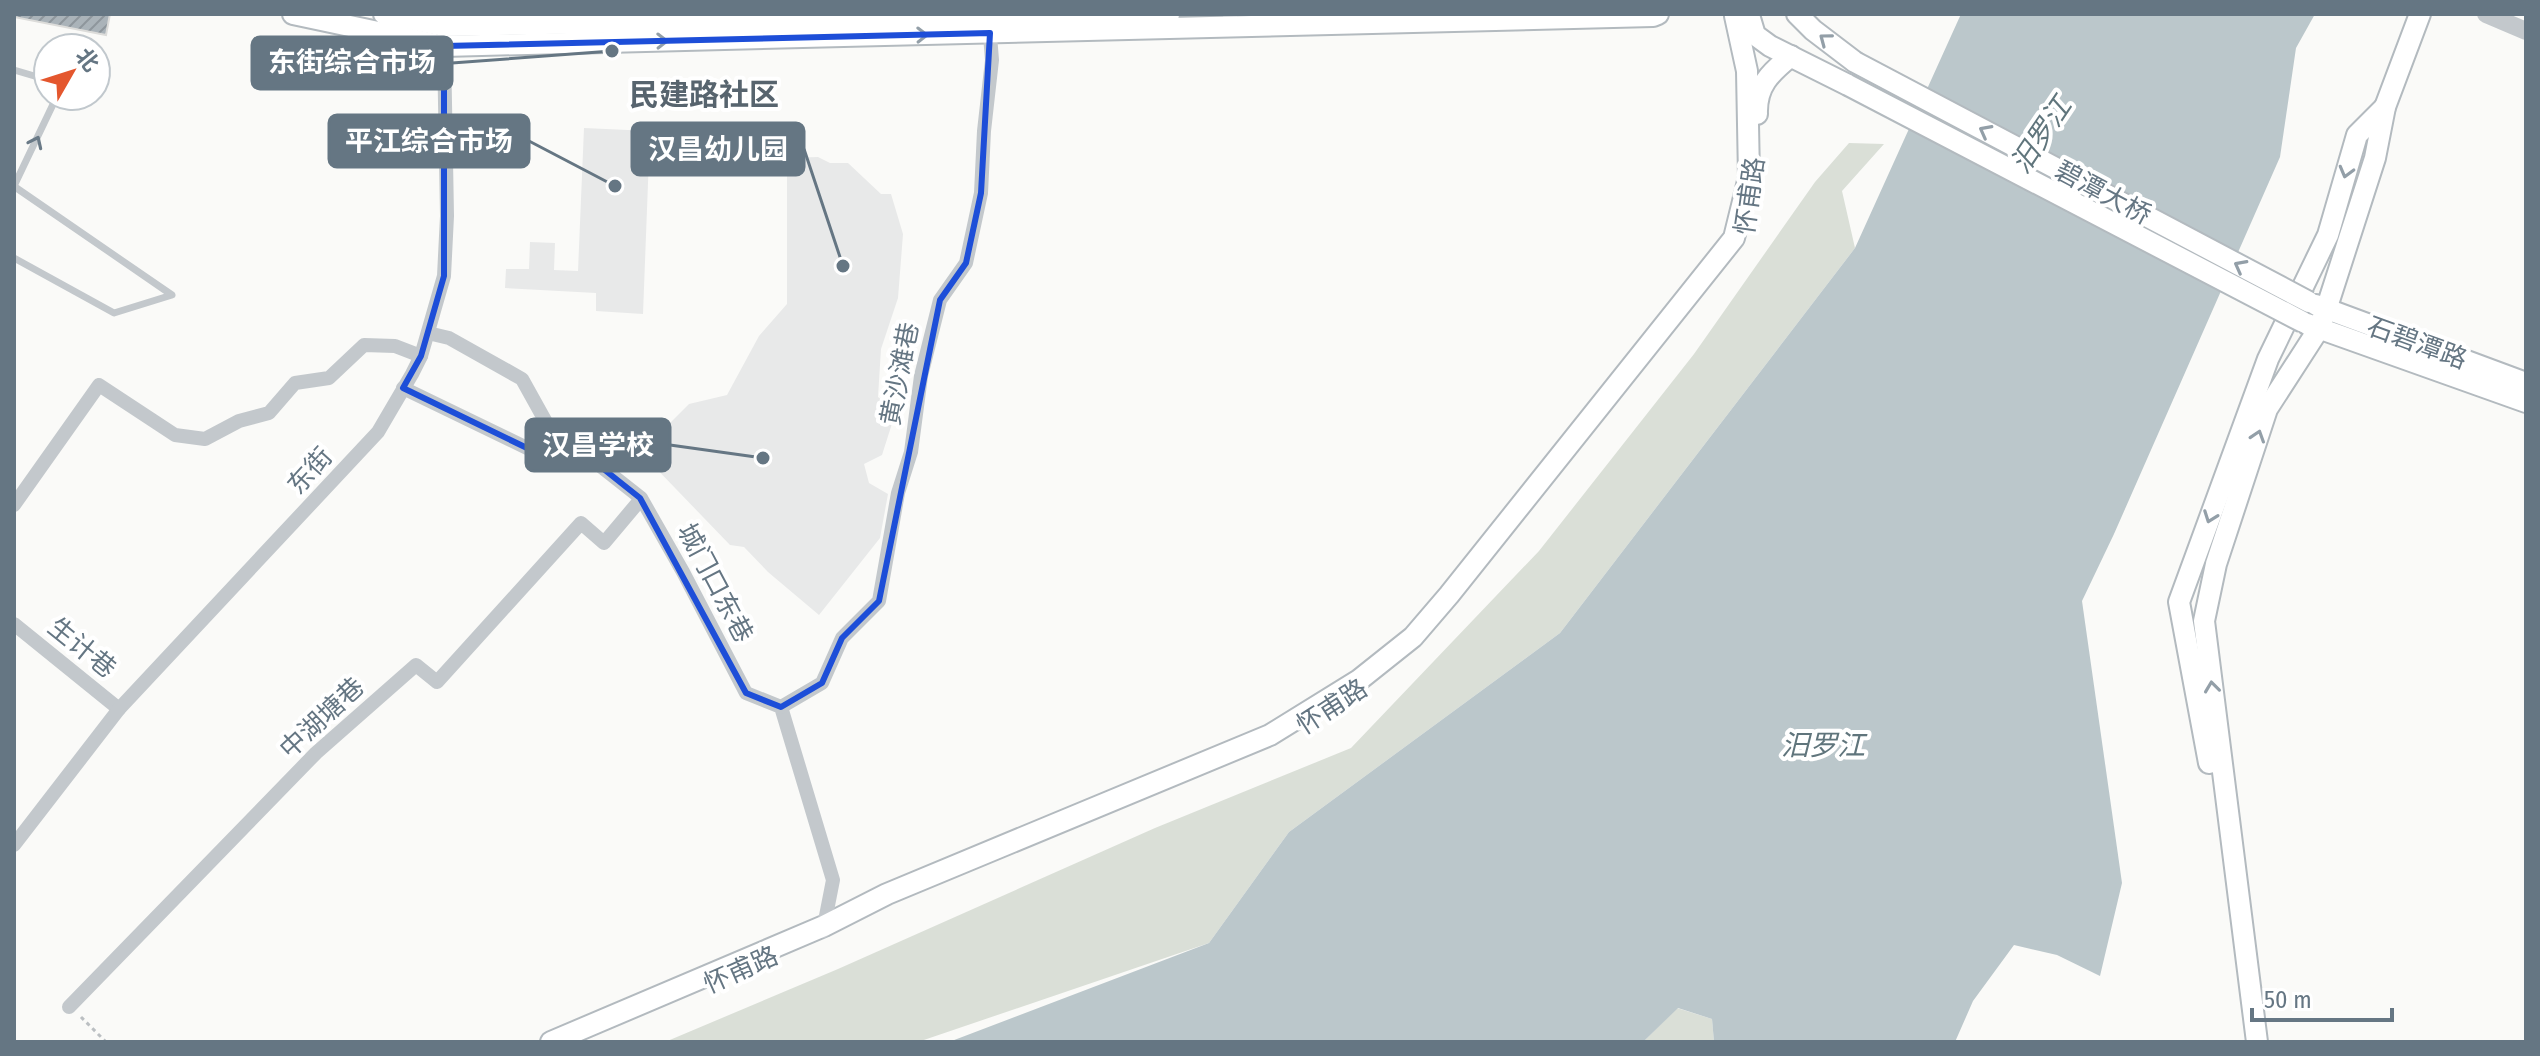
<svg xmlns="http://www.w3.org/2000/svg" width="2540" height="1056" viewBox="0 0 2540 1056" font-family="'Fira Sans Condensed','Noto Sans SC',sans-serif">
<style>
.built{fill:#e8e9e9}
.grass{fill:#dadfd7}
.water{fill:#bbc7cb}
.building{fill:url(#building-hatch);stroke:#dcdcda;stroke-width:2}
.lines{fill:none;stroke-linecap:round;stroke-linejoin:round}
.secondary-casing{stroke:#b3babf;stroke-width:24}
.path{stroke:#bbbfc2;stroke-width:3;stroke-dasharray:4 4;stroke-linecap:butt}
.service{stroke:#c3c8cc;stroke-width:7}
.minor{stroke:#c3c8cc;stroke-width:14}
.tertiary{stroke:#c3c8cc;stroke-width:18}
.secondary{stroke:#fff;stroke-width:20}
.secondary-bridge-casing{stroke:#b3babf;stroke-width:24;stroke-linecap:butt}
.secondary-bridge{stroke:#fff;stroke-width:20}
.oneway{stroke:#939fa8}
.oneway2{stroke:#6a7a87}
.marked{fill:none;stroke:#1d4ed8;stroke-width:6;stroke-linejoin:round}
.labels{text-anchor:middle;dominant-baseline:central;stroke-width:8;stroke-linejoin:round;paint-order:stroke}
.street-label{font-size:26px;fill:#657683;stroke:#fff}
.water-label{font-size:28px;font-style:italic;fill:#60757c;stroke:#fff}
.quarter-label{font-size:30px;font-weight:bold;fill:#57646e;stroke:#fff}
.leader{fill:none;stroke:#657683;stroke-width:3}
.callout-dot{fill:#657683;stroke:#fff;stroke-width:3}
.callout{fill:#657683;stroke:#657683;stroke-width:3}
.callout-label{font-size:28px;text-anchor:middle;font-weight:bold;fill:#fff}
</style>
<defs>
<pattern id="building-hatch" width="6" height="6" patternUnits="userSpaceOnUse" patternTransform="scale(2)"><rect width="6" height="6" fill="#aab3b9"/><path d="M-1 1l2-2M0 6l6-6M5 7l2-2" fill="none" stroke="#8e969c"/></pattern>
</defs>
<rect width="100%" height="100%" fill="#fafaf8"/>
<g class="built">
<path d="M584 128 650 131 643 314 596 311V293L505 288 506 269H529L530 242 555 243 554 270 578 271Z"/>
<path d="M818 157 830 163H848L881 194H891L903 234 898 298 881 349 878 397 896 411 882 455 864 464 869 483 888 494 880 538 819 615 768 572 744 547 730 545 649 461 666 427 689 404 727 395 759 336 787 304V158Z"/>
</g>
<g class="grass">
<path d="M1849 143 1884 144 1842 191 1855 248 1560 633 1289 832 1209 943 918 1042H665L838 969 1155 828 1351 748 1539 551 1694 354 1815 182Z"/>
<path d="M1677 1008 1712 1019 1714 1042H1643Z"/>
</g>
<path class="water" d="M1961 14H2315L2296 48 2280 157 2114 534 2082 601 2122 883 2100 976 2057 955 2014 945 1973 1001 1955 1042H1714L1712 1019 1678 1008 1643 1042H949L1209 943 1289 832 1560 633 1855 248Z"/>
<path class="building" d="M14 14H110L106 35 14 17Z"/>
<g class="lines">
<g class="secondary-casing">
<g id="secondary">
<path d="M293 14 444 46 1653 16 1658 14"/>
<path d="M384 14 444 26 988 15H1169"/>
<path d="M1797 14 1813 30 1855 62"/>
<path d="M1749 15 1755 35 1770 46 1848 85"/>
<path d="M1757 114C1756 86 1770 73 1791 56"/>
<path d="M2316 305 2526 383"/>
<path d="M2307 324 2526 402"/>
<path d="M2209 763 2179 602 2268 359 2328 235 2357 135 2385 107"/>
<path d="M551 1042 824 926 887 894 1270 735 1359 680 1413 637 1449 595 1734 238 1749 177 1747 71 1735 16"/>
<path d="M2257 1042 2204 621 2216 564 2267 409 2318 330 2326 310 2375 158 2385 107 2420 14"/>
</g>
</g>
<path class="path" d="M81 1017 106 1042"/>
<g class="service">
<path d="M14 70 48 80"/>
<path d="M14 186 57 96"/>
<path d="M14 258 114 313 172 295 15 187"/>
</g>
<g class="minor">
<path d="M1230 16V14"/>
<path d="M428 333 449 338 522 379 547 424 641 498 683 572 746 693 781 707 833 880 823 931"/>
<path d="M403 388 527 448 547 424"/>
<path d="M14 505 99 385 175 435 205 439 239 421 269 413 295 383 329 378 364 345 395 346 421 356"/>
<path d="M14 624 119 709"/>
<path d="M781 707 822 683 842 638 879 601 898 493 911 452 921 376 940 300 966 263 981 193 984 131 992 60 989 23"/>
<path d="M14 845 119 709 378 432 412 374 421 356 444 276 447 216 444 46"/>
<path d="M69 1007 316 753 416 665 437 682 581 523 604 543 641 499"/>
</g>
<path class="tertiary" d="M2486 14 2526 31"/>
<use href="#secondary" class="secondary"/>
<g class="secondary-bridge-casing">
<g id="secondary-bridge">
<path d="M1855 62 2309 302"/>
<path d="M1848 85 2303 322"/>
</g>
</g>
<use href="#secondary-bridge" class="secondary-bridge"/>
</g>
<defs><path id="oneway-chevron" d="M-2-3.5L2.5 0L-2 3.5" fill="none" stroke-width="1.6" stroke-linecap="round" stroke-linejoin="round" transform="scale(2)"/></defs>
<g class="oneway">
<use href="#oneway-chevron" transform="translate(922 35) rotate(-1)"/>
<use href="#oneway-chevron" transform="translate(1825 39) rotate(-143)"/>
<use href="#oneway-chevron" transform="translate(662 41) rotate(-1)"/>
<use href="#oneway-chevron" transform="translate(1985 131) rotate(-152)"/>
<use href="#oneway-chevron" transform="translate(2346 172) rotate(105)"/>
<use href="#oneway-chevron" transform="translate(2240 266) rotate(-152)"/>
<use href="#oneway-chevron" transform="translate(2258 436) rotate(-72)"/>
<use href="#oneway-chevron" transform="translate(2210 517) rotate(110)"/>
<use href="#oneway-chevron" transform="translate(2212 687) rotate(-97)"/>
</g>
<use class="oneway2" href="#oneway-chevron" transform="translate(36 142) rotate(-65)"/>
<path class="marked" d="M990 33 981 193 966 263 940 300 879 601 842 638 822 683 781 707 746 693 640 498 547 424 527 448 403 388 421 356 444 276V46Z"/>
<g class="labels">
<g class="street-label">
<text transform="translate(2103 193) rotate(28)">碧潭大桥</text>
<text transform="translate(1750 196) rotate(-82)">怀甫路</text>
<text transform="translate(2417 343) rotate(20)">石碧潭路</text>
<text transform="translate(900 374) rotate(-79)">黄沙滩巷</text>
<text transform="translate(310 471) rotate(-48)">东街</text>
<text transform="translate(715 583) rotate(62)">城门口东巷</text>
<text transform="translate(82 648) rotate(39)">生计巷</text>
<text transform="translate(1332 707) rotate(-33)">怀甫路</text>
<text transform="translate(322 718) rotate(-43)">中湖塘巷</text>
<text transform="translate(741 970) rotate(-24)">怀甫路</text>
</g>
<g class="water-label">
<text transform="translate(2041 135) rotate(-56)">汨罗江</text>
<text x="1823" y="745">汨罗江</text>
</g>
<g class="quarter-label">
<text x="704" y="95">民建路社区</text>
</g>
</g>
<path class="leader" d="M612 51L452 63M615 186L529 141M843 266L804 149M763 458L670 445"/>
<g class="callout-dot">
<circle cx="612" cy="51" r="8"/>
<circle cx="615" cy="186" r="8"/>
<circle cx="843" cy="266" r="8"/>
<circle cx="763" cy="458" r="8"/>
</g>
<g class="callout">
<rect x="252" y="37" width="200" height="52" rx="8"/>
<rect x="329" y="115" width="200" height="52" rx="8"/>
<rect x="632" y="123" width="172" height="52" rx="8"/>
<rect x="526" y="419" width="144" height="52" rx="8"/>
</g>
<g class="callout-label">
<text x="352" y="72">东街综合市场</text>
<text x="429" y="151">平江综合市场</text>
<text x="718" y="159">汉昌幼儿园</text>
<text x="598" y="455">汉昌学校</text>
</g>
<rect width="2540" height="1056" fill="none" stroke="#657683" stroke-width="32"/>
<g transform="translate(72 72) rotate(51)"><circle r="38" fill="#ffffff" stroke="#c1c8cd" stroke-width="2"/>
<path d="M0-6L14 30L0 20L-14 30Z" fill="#e4572e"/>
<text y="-12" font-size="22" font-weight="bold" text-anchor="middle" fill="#657683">北</text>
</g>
<path d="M2252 1008v12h140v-12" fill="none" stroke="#657683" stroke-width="4"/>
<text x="2264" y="1008" font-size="24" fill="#657683" stroke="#ffffff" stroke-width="6" paint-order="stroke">50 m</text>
</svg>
